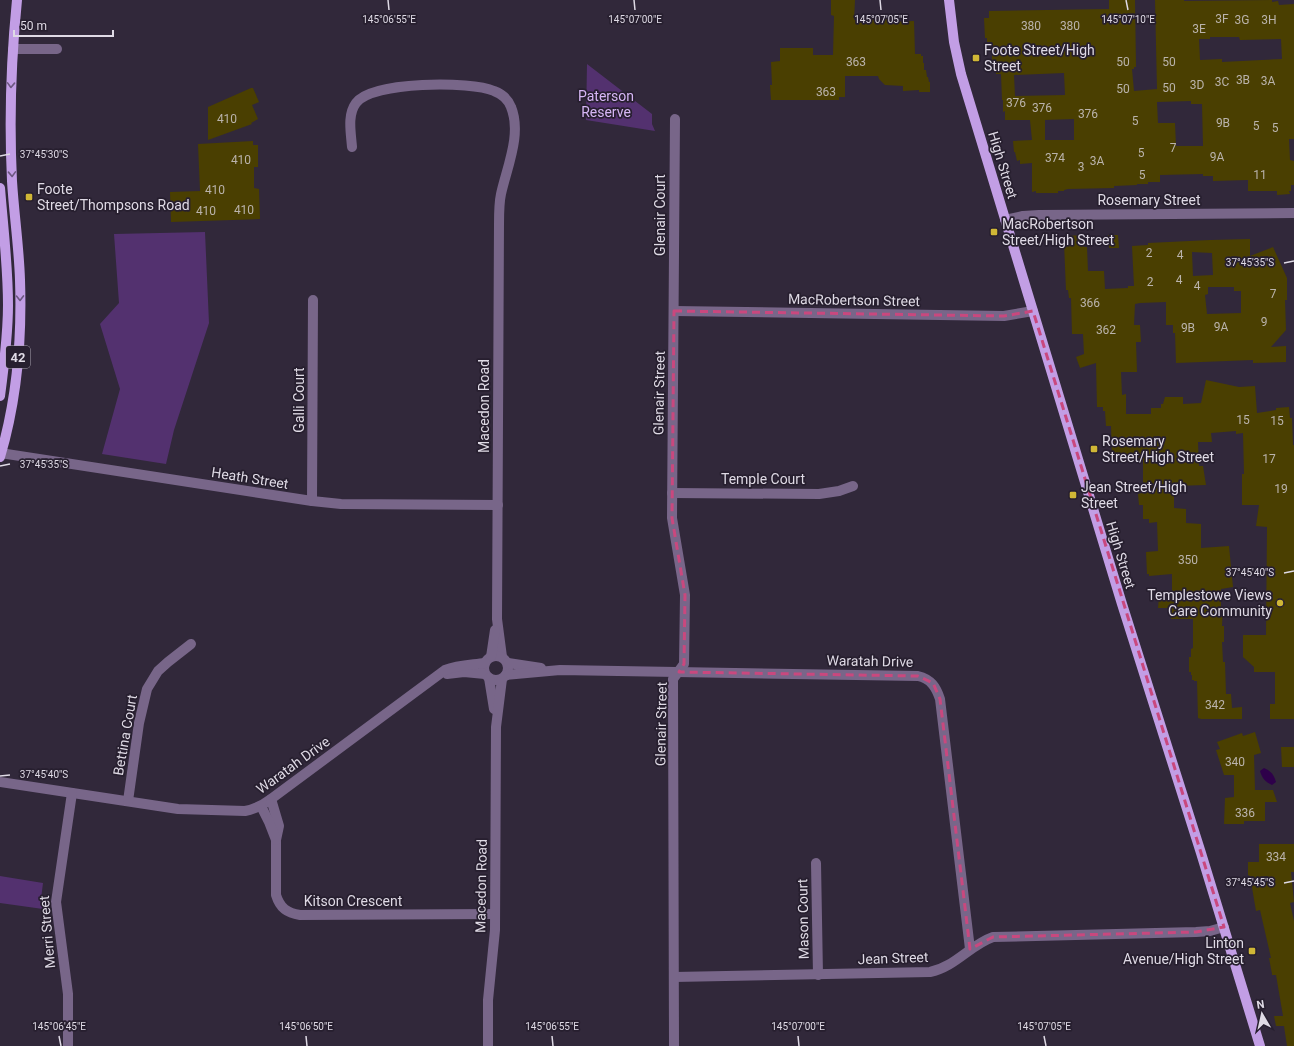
<svg xmlns="http://www.w3.org/2000/svg" width="1294" height="1046" viewBox="0 0 1294 1046" font-family="Roboto,sans-serif">
<style>
.green{fill:#53316f}
.water{fill:#2e004a}
.building{fill:#4a3f01;fill-rule:evenodd}
.lines{fill:none;stroke-linecap:round;stroke-linejoin:round}
.minor{stroke:#786689;stroke-width:10}
.major{stroke:#c29ee5;stroke-width:10}
.oneway{stroke:#6d5881}
.marked{fill:none;stroke:#c9487e;stroke-width:3;stroke-dasharray:8 5;stroke-linejoin:round}
.ticks{fill:none;stroke:#dfdae5;stroke-width:1.5}
.poi-dot{fill:#d0b736;stroke:#271f2f;stroke-width:1.5}
.labels{text-anchor:middle;dominant-baseline:central;stroke-width:3.5;stroke-linejoin:round;paint-order:stroke}
.number-label{font-size:12px;fill:#bab3ac}
.shield{fill:#271f2f;stroke:#a8a2ae;stroke-width:1}
.shield-label{font-size:13px;font-weight:bold;fill:#dfdae5}
.poi-label{font-size:14px;fill:#dfdae5;stroke:#271f2f;text-anchor:start}
.park-label{font-size:14px;fill:#d6b6f5;stroke:#271f2f}
.street-label{font-size:14px;fill:#dfdae5;stroke:#271f2f}
.ticks-label{font-size:10px;text-anchor:middle;fill:#dfdae5;stroke:#271f2f;stroke-width:3.5;stroke-linejoin:round;paint-order:stroke}
</style>
<rect width="100%" height="100%" fill="#31283a"/>
<g class="green">
<path d="M587 64 652 114V124L655 131 586 120Z"/>
<path d="M205 232 209 323 174 430 166 464 102 454 120 389 100 324 119 303 114 234Z"/>
<path d="M0 876 43 883 41 899 43 909 0 903Z"/>
</g>
<path class="water" d="M1264 768C1271 771 1274 775 1276 782L1272 785C1265 782 1262 778 1260 771Z"/>
<g class="building">
<path d="M831 0H855L854 20 887 19V22L914 21 915 54H921V56H923V63H924V70H926L927 77H928L929 82H930V92H919V90L903 91V86L885 85 879 79 878 76H845V97H839V100H771L770 85H772L771 62 780 61V48H813V55H833L834 16 831 15Z"/>
<path d="M1109 0H1135L1136 67H1134V69H1132L1134 91 1157 89 1155 0H1184V1L1272 0V2L1278 1 1279 5 1294 4V139H1289L1290 160 1294 161V185H1291V191H1289L1290 194 1277 195V191H1248V180L1213 181V176H1203V174L1160 175V182H1148V184H1137V185L1114 186V188L1068 189 1064 190V191H1058V193H1036V191L1032 192V163L1020 164V160L1017 161 1015 152H1014L1013 141 1032 140 1030 120H1005V111L1003 112V100H1002L1001 74H996L995 63H992V42H987V38H985L984 18H989V11L1109 9ZM1210 37H1239L1240 40 1281 39 1282 59 1222 62V59L1200 60 1199 39H1210ZM1064 73 1065 95 1015 96 1014 75ZM1191 101V104H1202L1203 146H1176L1175 123H1158L1157 102ZM1074 119V140H1045V120Z"/>
<path d="M251 88H253L259 102 252 105 258 119 251 123 252 124 208 140V107Z"/>
<path d="M253 141V145H258V167H254V188L259 189 260 219 171 222 170 192 200 191 198 144Z"/>
<path d="M1084 235V247H1087L1088 271H1104L1105 289 1128 288V286H1134L1132 246 1148 245V243L1210 240 1250 239V256L1273 247 1287 278V300H1285L1286 330 1271 347 1286 346V362L1253 363V360L1176 363 1175 333H1173V325H1166V302L1140 303 1135 304 1134 325H1140L1141 342H1136L1137 372H1121L1122 395 1126 394V414H1151V408H1161V404H1163L1165 397H1183V404L1201 403 1206 380 1239 387 1255 386 1257 413 1276 410V408L1289 407 1290 418H1292L1293 445H1294V719H1270V704H1275V672H1254V667L1243 657V635H1266L1267 527 1256 526 1259 505H1242V474H1244L1243 433 1236 434V431L1211 433 1212 442H1198L1199 466H1203L1206 485 1174 486V508L1186 509V523L1201 524V548L1229 546 1233 587 1221 589V608H1223L1222 626H1224V642H1222L1223 662H1225L1226 694H1231L1232 708 1242 707V719H1201L1198 718 1197 681H1194V680H1192V675H1191V672H1189V657H1191V649L1193 648V619H1171V608H1158L1159 597H1172V574L1149 576V574H1147L1146 552 1158 551 1157 522 1149 523V519H1143V505H1139L1138 494 1142 493 1143 486V458H1115L1114 456H1112L1111 426H1106L1105 411H1103V407H1097L1096 363 1080 368 1076 357 1084 354 1083 334H1072L1071 298H1069L1068 290H1066L1064 243H1067L1066 236ZM1192 252 1212 253 1213 275 1193 276ZM1208 287H1234V291H1241V313L1207 314 1205 295 1208 294Z"/>
<path d="M1108 235H1118L1119 248H1109Z"/>
<path d="M1255 732 1261 753 1254 755 1255 790H1273L1277 802H1265V821H1244V824H1224L1225 798 1234 797V775H1224L1216 750 1220 749 1217 742 1242 733 1243 736Z"/>
<path d="M1281 747H1294V767H1282Z"/>
<path d="M1259 844H1294V872H1291L1294 902 1290 903 1294 921V1046H1287L1284 1026H1276L1274 1016H1283L1276 975H1272V974L1269 958H1271L1260 910 1256 911 1250 876 1248 875V862H1259Z"/>
</g>
<g class="lines">
<g class="minor">
<path d="M13 49H57"/>
<path d="M352 147C351 133 347 115 356 103 372 81 471 81 494 91 502 94 508 99 511 107 522 134 507 167 501 194 499 203 499 214 499 224L497 619 502 657"/>
<path d="M1005 220 1023 216 1039 215 1294 213"/>
<path d="M674 311 1004 316 1033 311"/>
<path d="M0 453 312 501 341 504 498 505"/>
<path d="M672 493 819 494 839 491 853 486"/>
<path d="M312 501 313 300"/>
<circle cx="496" cy="668" r="12"/>
<path d="M491 657 495 630"/>
<path d="M508 663 541 668"/>
<path d="M447 674 464 672 485 674"/>
<path d="M506 675 560 670 918 676C931 679 936 687 940 699L970 949"/>
<path d="M489 678 494 709"/>
<path d="M0 782 178 809 245 811C255 809 263 805 271 799L445 670C458 665 471 665 485 663"/>
<path d="M271 799 279 826 276 840V895C280 908 287 913 300 915L495 914"/>
<path d="M128 801 139 723 147 689 158 671 168 662 191 644"/>
<path d="M261 806 269 822 276 840"/>
<path d="M816 863 818 975"/>
<path d="M674 977 930 972C955 967 970 945 993 937L1196 932 1210 931 1224 927"/>
<path d="M68 1046V994L56 902 72 793"/>
<path d="M488 1046V1000L495 930 496 727 502 679"/>
<path d="M674 1046 673 679 684 664 685 595 672 518 675 119"/>
</g>
<g class="major">
<path d="M949 0 954 42 961 74 1122 604 1201 853 1260 1046"/>
<path d="M0 188C3 227 8 265 8 305 8 335 4 366 0 396"/>
<path d="M0 457C17 400 22 339 20 280 19 247 14 214 12 181 9 120 11 60 17 0"/>
</g>
</g>
<defs><path id="oneway-chevron" d="M-2-3.5L2.5 0L-2 3.5" fill="none" stroke-width="1.6" stroke-linecap="round" stroke-linejoin="round"/></defs>
<g class="oneway">
<use href="#oneway-chevron" transform="translate(11 85) rotate(92)"/>
<use href="#oneway-chevron" transform="translate(12 174) rotate(88)"/>
<use href="#oneway-chevron" transform="translate(20 298) rotate(89)"/>
</g>
<path class="marked" d="M674 311 1004 316 1033 311 1224 927 1196 932 993 937 970 949 940 699 933 683 918 676 679 672 684 664 685 595 672 518Z"/>
<path class="ticks" d="M388 0 389 10M634 0 635 10M880 0 881 10M1126 0 1128 10M0 156 10 154M1284 263 1294 261M0 466 10 464M1284 573 1294 571M0 776 10 775M1284 883 1294 881M59 1036 61 1046M306 1036 307 1046M552 1036 553 1046M798 1036 799 1046M1044 1036 1046 1046"/>
<g class="poi-dot">
<rect x="972" y="54" width="8" height="8" rx="2"/>
<rect x="25" y="193" width="8" height="8" rx="2"/>
<rect x="990" y="228" width="8" height="8" rx="2"/>
<rect x="1090" y="445" width="8" height="8" rx="2"/>
<rect x="1069" y="491" width="8" height="8" rx="2"/>
<circle cx="1280" cy="603" r="4"/>
<rect x="1248" y="947" width="8" height="8" rx="2"/>
</g>
<g class="labels">
<g class="number-label">
<text x="1222" y="19">3F</text>
<text x="1242" y="20">3G</text>
<text x="1269" y="20">3H</text>
<text x="1031" y="26">380</text>
<text x="1070" y="26">380</text>
<text x="1199" y="29">3E</text>
<text x="856" y="62">363</text>
<text x="1123" y="62">50</text>
<text x="1169" y="62">50</text>
<text x="1243" y="80">3B</text>
<text x="1268" y="81">3A</text>
<text x="1222" y="82">3C</text>
<text x="1197" y="85">3D</text>
<text x="1169" y="88">50</text>
<text x="1123" y="89">50</text>
<text x="826" y="92">363</text>
<text x="1016" y="103">376</text>
<text x="1042" y="108">376</text>
<text x="1088" y="114">376</text>
<text x="227" y="119">410</text>
<text x="1135" y="121">5</text>
<text x="1223" y="123">9B</text>
<text x="1256" y="126">5</text>
<text x="1275" y="128">5</text>
<text x="1173" y="148">7</text>
<text x="1141" y="153">5</text>
<text x="1217" y="157">9A</text>
<text x="1055" y="158">374</text>
<text x="241" y="160">410</text>
<text x="1097" y="161">3A</text>
<text x="1081" y="167">3</text>
<text x="1142" y="175">5</text>
<text x="1260" y="175">11</text>
<text x="215" y="190">410</text>
<text x="244" y="210">410</text>
<text x="206" y="211">410</text>
<text x="1149" y="253">2</text>
<text x="1180" y="255">4</text>
<text x="1179" y="280">4</text>
<text x="1150" y="282">2</text>
<text x="1197" y="286">4</text>
<text x="1273" y="294">7</text>
<text x="1090" y="303">366</text>
<text x="1264" y="322">9</text>
<text x="1221" y="327">9A</text>
<text x="1188" y="328">9B</text>
<text x="1106" y="330">362</text>
<text x="1243" y="420">15</text>
<text x="1277" y="421">15</text>
<text x="1269" y="459">17</text>
<text x="1281" y="489">19</text>
<text x="1188" y="560">350</text>
<text x="1215" y="705">342</text>
<text x="1235" y="762">340</text>
<text x="1245" y="813">336</text>
<text x="1276" y="857">334</text>
</g>
<rect class="shield" x="6" y="346" width="24" height="22" rx="3"/>
<g class="shield-label">
<text x="18" y="357">42</text>
</g>
<g class="poi-label">
<text x="984" y="50">Foote Street/High<tspan x="984" dy="16">Street</tspan></text>
<text x="37" y="189">Foote<tspan x="37" dy="16">Street/Thompsons Road</tspan></text>
<text x="1002" y="224">MacRobertson<tspan x="1002" dy="16">Street/High Street</tspan></text>
<text x="1102" y="441">Rosemary<tspan x="1102" dy="16">Street/High Street</tspan></text>
<text x="1081" y="487">Jean Street/High<tspan x="1081" dy="16">Street</tspan></text>
<text x="1272" y="595" text-anchor="end">Templestowe Views<tspan x="1272" dy="16">Care Community</tspan></text>
<text x="1244" y="943" text-anchor="end">Linton<tspan x="1244" dy="16">Avenue/High Street</tspan></text>
</g>
<g class="park-label">
<text x="606" y="96">Paterson<tspan x="606" dy="16">Reserve</tspan></text>
</g>
<g class="street-label">
<text transform="translate(1003 165) rotate(73)">High Street</text>
<text x="1149" y="200">Rosemary Street</text>
<text transform="translate(660 215) rotate(-90)">Glenair Court</text>
<text transform="translate(854 300) rotate(1)">MacRobertson Street</text>
<text transform="translate(659 393) rotate(-89)">Glenair Street</text>
<text transform="translate(299 400) rotate(-90)">Galli Court</text>
<text transform="translate(484 406) rotate(-90)">Macedon Road</text>
<text transform="translate(250 478) rotate(9)">Heath Street</text>
<text x="763" y="479">Temple Court</text>
<text transform="translate(1121 555) rotate(73)">High Street</text>
<text transform="translate(870 661) rotate(1)">Waratah Drive</text>
<text transform="translate(661 724) rotate(-89)">Glenair Street</text>
<text transform="translate(125 735) rotate(-80)">Bettina Court</text>
<text transform="translate(293 765) rotate(-36)">Waratah Drive</text>
<text transform="translate(481 886) rotate(-89)">Macedon Road</text>
<text x="353" y="901">Kitson Crescent</text>
<text transform="translate(803 919) rotate(-91)">Mason Court</text>
<text transform="translate(47 932) rotate(-95)">Merri Street</text>
<text transform="translate(893 958) rotate(-2)">Jean Street</text>
</g>
</g>
<g class="ticks-label">
<text x="389" y="23">145°06'55"E</text>
<text x="635" y="23">145°07'00"E</text>
<text x="881" y="23">145°07'05"E</text>
<text x="1128" y="23">145°07'10"E</text>
<text x="44" y="158">37°45'30"S</text>
<text x="1250" y="266">37°45'35"S</text>
<text x="44" y="468">37°45'35"S</text>
<text x="1250" y="576">37°45'40"S</text>
<text x="44" y="778">37°45'40"S</text>
<text x="1250" y="886">37°45'45"S</text>
<text x="59" y="1030">145°06'45"E</text>
<text x="306" y="1030">145°06'50"E</text>
<text x="552" y="1030">145°06'55"E</text>
<text x="798" y="1030">145°07'00"E</text>
<text x="1044" y="1030">145°07'05"E</text>
</g>
<g transform="translate(1262 1014) rotate(351)" stroke="#271f2f" stroke-width="3" paint-order="stroke">
<path d="M0-3L7 15L0 10L-7 15Z" fill="#dfdae5"/>
<text y="-6" font-size="11" font-weight="bold" text-anchor="middle" fill="#dfdae5">N</text>
</g>
<path d="M14 30v6h99v-6" fill="none" stroke="#dfdae5" stroke-width="2"/>
<text x="20" y="30" font-size="12" fill="#dfdae5" stroke="#271f2f" stroke-width="3" paint-order="stroke">50 m</text>
</svg>
